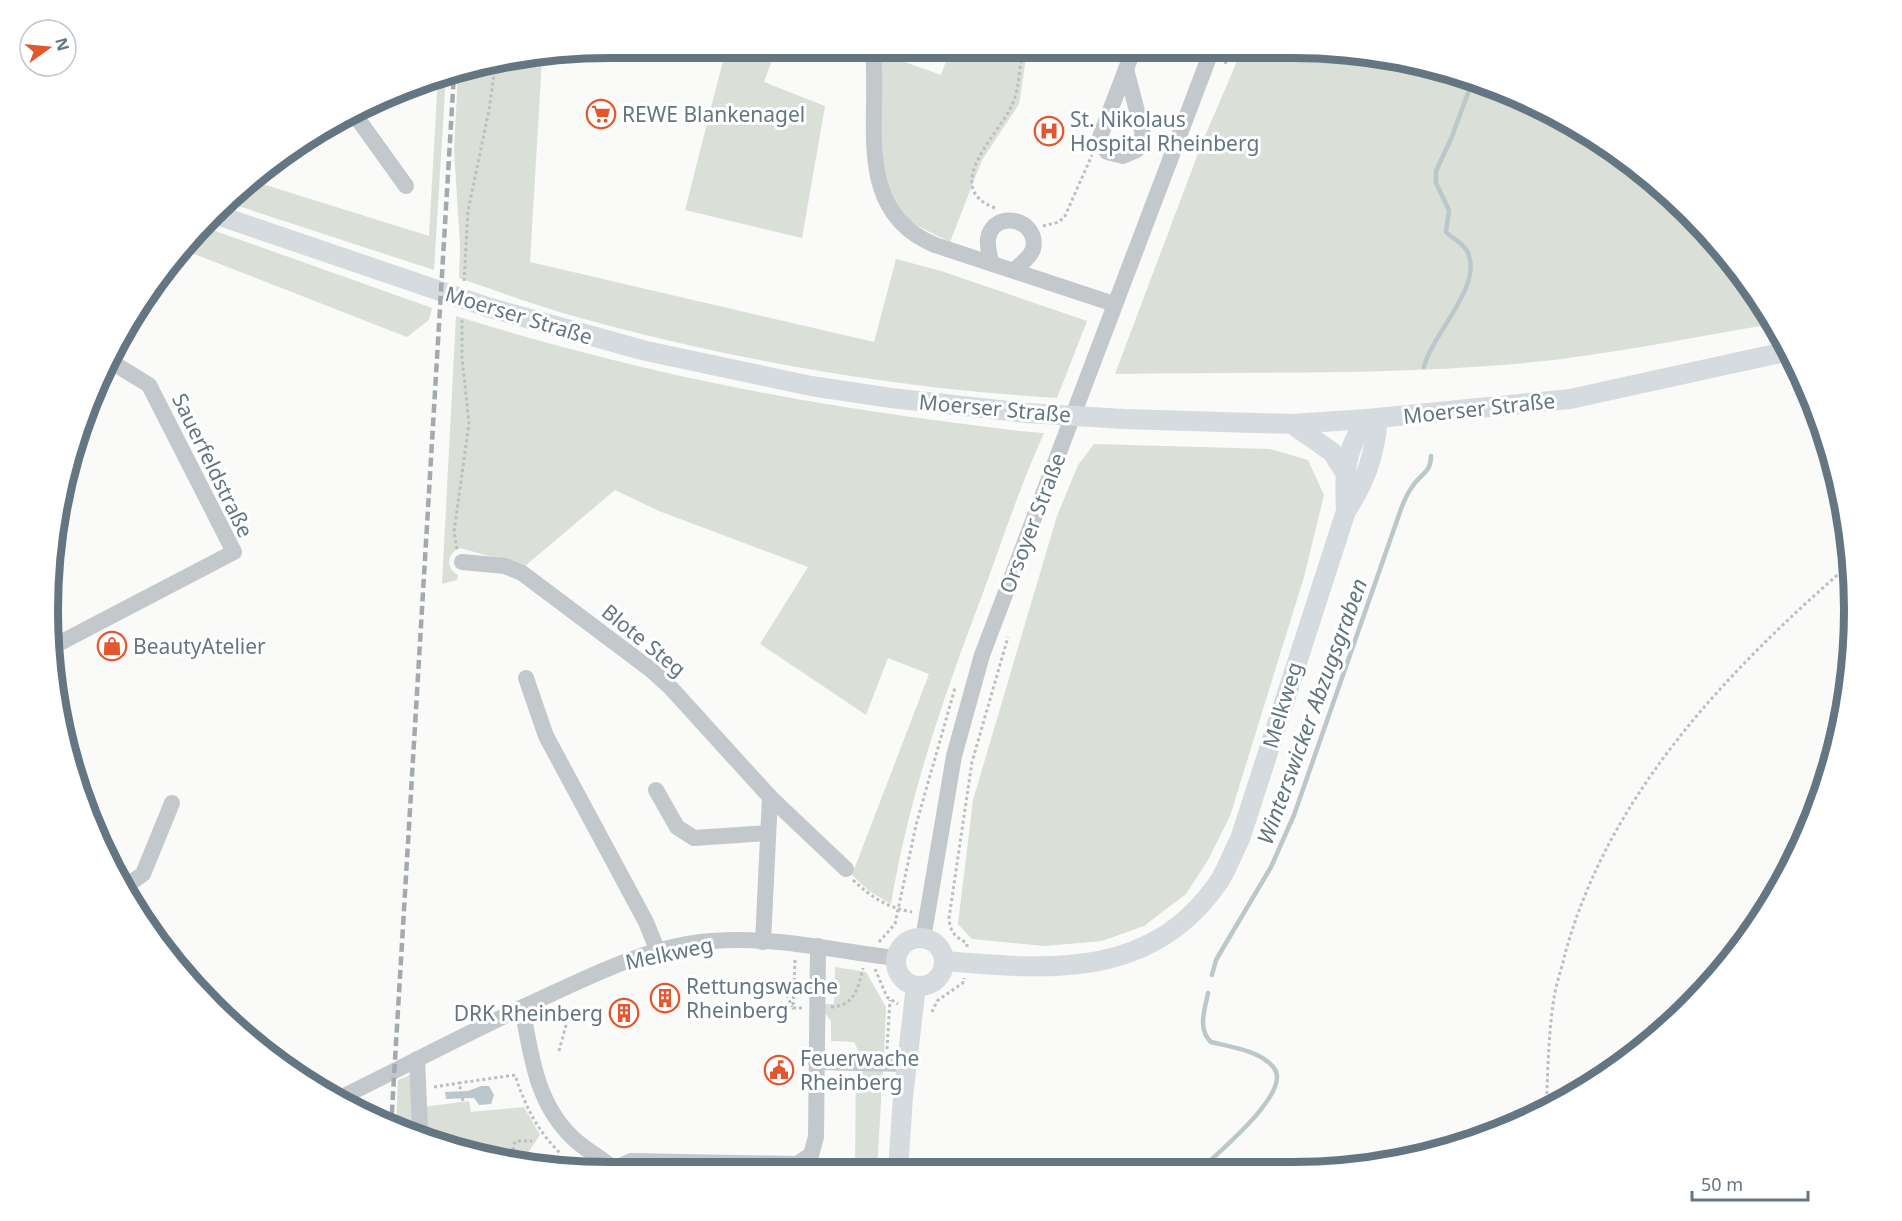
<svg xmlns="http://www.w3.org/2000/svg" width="1902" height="1221" viewBox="0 0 1902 1221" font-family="'Noto Sans',sans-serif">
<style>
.green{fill:#dadfd7}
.water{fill:#bbc7cb}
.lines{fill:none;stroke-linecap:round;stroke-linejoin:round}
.stream{stroke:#bbc7cb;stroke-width:4.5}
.path{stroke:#bbbfc2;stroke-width:3;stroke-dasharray:3 3;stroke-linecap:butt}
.minor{stroke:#c3c8cc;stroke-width:16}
.major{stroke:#d6dbdf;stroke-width:20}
.rail{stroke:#a2aab0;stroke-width:4.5;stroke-dasharray:9 4.5;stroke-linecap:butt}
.labels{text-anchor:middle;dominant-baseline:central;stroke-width:6;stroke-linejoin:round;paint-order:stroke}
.poi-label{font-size:21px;fill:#657683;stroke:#fff;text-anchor:start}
.street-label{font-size:21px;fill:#657683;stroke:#fff}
.water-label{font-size:22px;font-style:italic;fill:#60757c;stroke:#fff}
.rim{fill:none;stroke:#657683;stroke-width:8}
</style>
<rect width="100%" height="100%" fill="#fafaf8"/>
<g class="green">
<path d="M726 49H776L764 82 825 106 802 238 685 210Z"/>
<path d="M950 50 1027 51 1019 104 982 160 950 242 906 220 883 182 880 53 941 75Z"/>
<path d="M1241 52 1365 53 1540 106 1662 187 1738 268 1772 324C1683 339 1593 358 1502 365 1374 375 1244 372 1115 374L1202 143Z"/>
<path d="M542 59 530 262 874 342 896 259 941 271 1087 321 1057 398C892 388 726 359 566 314 530 303 494 290 459 278L460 245 454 150 458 73Z"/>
<path d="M446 75 434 270 232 204 256 182 429 236 438 76Z"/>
<path d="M207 228 432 308 429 320 407 337 184 250Z"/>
<path d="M456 316C606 363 762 397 918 418 960 423 1002 430 1044 433 1021 484 1003 538 984 590 945 693 909 795 891 904L869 891 852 875 929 674 888 658 866 715 760 644 808 567 659 511 615 490 525 566 460 548C447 553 445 568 458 575L457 580 442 584Z"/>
<path d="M1094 444 1270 449 1308 460 1324 495 1304 577 1230 816 1208 860 1186 894 1144 926 1102 941 1045 946 972 939 958 924 973 800 1057 516 1078 465Z"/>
<path d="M835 967 866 972 886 1007 884 1058H862L854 1042 831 1041V1021L824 1012V1004H834Z"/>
<path d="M856 1068H883L877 1170H820L821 1167 855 1168Z"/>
<path d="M410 1075 416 1136 396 1130 398 1080Z"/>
<path d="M469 1101 471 1112 524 1107 540 1135 529 1151 528 1166 424 1138 423 1107Z"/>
</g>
<path class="water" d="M481 1086H489L494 1095 491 1104 479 1105 474 1098 446 1099 445 1092 468 1091Z"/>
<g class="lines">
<g class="stream">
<path d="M1424 367C1432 333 1485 285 1467 251 1462 242 1453 239 1446 232L1449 210 1436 183V171L1451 139 1471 85"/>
<path d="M1212 975 1216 960 1271 867 1294 815 1401 509C1404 501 1407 494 1412 487 1420 474 1431 473 1431 456"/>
<path d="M1199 1171C1216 1154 1293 1092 1274 1068 1261 1051 1231 1047 1211 1042 1197 1029 1205 1009 1208 993"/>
</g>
<g class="path">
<path d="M1225 64 1230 52"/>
<path d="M995 208C940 187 998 136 1012 105 1019 89 1020 68 1022 51"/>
<path d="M1043 226 1059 222 1065 216 1092 155"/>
<path d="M464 281 468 211 489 110 495 67"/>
<path d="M457 549 454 532 469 423 462 358V317"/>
<path d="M853 880C871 897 888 908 912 912"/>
<path d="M879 942 895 924 916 825 955 688"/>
<path d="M967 947V943C955 937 950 932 949 918L972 762 1008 637"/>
<path d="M795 960 793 1008H804"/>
<path d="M875 969 887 997 898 1004"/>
<path d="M785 989 792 1007"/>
<path d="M831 1007C855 1006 858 988 863 968"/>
<path d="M932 1012 937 1001 964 982V978"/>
<path d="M887 1049 890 1000"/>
<path d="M559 1051 569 1014 604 1009"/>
<path d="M434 1087 459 1083"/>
<path d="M463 1101 459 1083 515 1075C525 1106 538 1132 561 1154"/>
<path d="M1546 1112C1548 1074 1548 1035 1554 998 1556 983 1562 968 1565 954 1609 793 1729 669 1851 563"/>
<path d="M514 1162 513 1145 516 1141H532"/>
</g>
<g class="minor">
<path d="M873 50C880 120 852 211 935 245L1114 304"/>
<path d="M1126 69 1143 134 1137 150 1123 156 1107 152 1100 137Z"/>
<path d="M1126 69 1133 51"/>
<path d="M355 115 406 186"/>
<path d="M991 262C990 255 987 247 988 239 993 208 1040 219 1033 249 1030 258 1021 263 1015 270"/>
<path d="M462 562 505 566 522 573 650 669 670 687 770 797 763 942"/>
<path d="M56 645 234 552 149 385 113 363"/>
<path d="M526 678 546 736 646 922 658 952"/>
<path d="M656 790 677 827 694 838 767 833"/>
<path d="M770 797 846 869"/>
<path d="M126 886 143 874 172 803"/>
<path d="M923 939 954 756 982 655 1211 52"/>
<path d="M522 1007C531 1055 536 1103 573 1138 585 1150 601 1157 614 1169"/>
<path d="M417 1059 420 1129"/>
<path d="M816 1062 907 1064"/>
<path d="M342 1097C411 1063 479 1027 549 995 601 971 654 945 712 941 774 936 836 951 897 958"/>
<path d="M614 1169 631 1161 797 1164 811 1155 816 1137 818 946"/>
</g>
<g class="major">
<path d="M220 216 487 307 646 351 811 386 891 398 1027 413 1124 419 1292 424 1367 419 1570 399 1789 351"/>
<path d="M1292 424 1332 452 1344 471"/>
<path d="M1346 511C1344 472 1344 452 1367 419"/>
<circle cx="920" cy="962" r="24"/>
<path d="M944 961C1050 970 1153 980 1220 880 1228 867 1233 852 1240 839L1346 511C1366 481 1375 454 1378 418"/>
<path d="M898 1170 903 1097 916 986"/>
</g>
<path class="rail" d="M391 1127 454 74"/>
</g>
<defs>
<g id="supermarket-ring" transform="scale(1.5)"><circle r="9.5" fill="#fff" stroke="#e4572e" stroke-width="1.5"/><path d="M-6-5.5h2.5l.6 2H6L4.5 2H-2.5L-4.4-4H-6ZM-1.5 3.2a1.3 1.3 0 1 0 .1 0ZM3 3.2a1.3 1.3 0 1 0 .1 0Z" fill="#e4572e"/></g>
<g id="hospital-ring" transform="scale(1.5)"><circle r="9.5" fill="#fff" stroke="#e4572e" stroke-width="1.5"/><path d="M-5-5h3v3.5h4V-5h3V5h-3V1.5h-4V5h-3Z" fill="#e4572e"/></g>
<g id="shop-ring" transform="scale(1.5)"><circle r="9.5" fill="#fff" stroke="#e4572e" stroke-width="1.5"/><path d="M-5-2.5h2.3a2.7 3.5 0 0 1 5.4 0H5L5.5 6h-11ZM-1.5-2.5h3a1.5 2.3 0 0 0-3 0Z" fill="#e4572e"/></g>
<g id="building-ring" transform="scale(1.5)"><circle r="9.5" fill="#fff" stroke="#e4572e" stroke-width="1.5"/><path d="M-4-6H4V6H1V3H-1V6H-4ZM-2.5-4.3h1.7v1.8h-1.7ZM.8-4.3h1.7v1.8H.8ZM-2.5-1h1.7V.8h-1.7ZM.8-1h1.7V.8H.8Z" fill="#e4572e"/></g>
<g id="civic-ring" transform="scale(1.5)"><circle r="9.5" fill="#fff" stroke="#e4572e" stroke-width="1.5"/><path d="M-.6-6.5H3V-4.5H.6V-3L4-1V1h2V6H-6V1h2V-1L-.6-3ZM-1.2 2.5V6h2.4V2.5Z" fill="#e4572e"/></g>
</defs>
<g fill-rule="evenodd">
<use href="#supermarket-ring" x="601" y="114"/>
<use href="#hospital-ring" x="1049" y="131"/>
<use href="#shop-ring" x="112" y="646"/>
<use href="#building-ring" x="665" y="998"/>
<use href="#building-ring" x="624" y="1013"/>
<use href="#civic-ring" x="779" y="1070"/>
</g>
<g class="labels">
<g class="poi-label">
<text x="622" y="114">REWE Blankenagel</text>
<text x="1070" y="119">St. Nikolaus<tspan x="1070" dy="24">Hospital Rheinberg</tspan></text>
<text x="133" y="646">BeautyAtelier</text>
<text x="686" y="986">Rettungswache<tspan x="686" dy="24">Rheinberg</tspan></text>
<text x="603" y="1013" text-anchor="end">DRK Rheinberg</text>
<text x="800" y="1058">Feuerwache<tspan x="800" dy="24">Rheinberg</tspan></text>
</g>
<g class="street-label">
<text transform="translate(519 315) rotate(17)">Moerser Straße</text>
<text transform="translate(995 408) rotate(5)">Moerser Straße</text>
<text transform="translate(1479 408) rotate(-6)">Moerser Straße</text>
<text transform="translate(213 465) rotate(64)">Sauerfeldstraße</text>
<text transform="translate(1032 523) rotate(-69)">Orsoyer Straße</text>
<text transform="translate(644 640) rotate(39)">Blote Steg</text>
<text transform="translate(1282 705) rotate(-73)">Melkweg</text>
<text transform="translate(669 953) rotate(-12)">Melkweg</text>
</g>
<g class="water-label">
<text transform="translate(1311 711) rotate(-70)">Winterswicker Abzugsgraben</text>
</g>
</g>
<path d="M0 0H1902V1221H0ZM610 58H1292A552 552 0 0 1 1844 610V610A552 552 0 0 1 1292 1162H610A552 552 0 0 1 58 610V610A552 552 0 0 1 610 58Z" fill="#fff" fill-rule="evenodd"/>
<path class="rim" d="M610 58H1292A552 552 0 0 1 1844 610V610A552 552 0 0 1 1292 1162H610A552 552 0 0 1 58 610V610A552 552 0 0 1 610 58Z"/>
<g transform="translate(48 48) rotate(75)"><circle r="28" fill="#ffffff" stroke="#c1c8cd" stroke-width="1.5"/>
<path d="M0-4.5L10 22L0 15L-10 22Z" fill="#e4572e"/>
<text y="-9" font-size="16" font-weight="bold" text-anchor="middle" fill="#657683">N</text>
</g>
<path d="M1692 1191v9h116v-9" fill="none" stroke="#657683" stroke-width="3"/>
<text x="1701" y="1191" font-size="18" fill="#657683" stroke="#ffffff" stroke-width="4.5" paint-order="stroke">50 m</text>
</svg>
